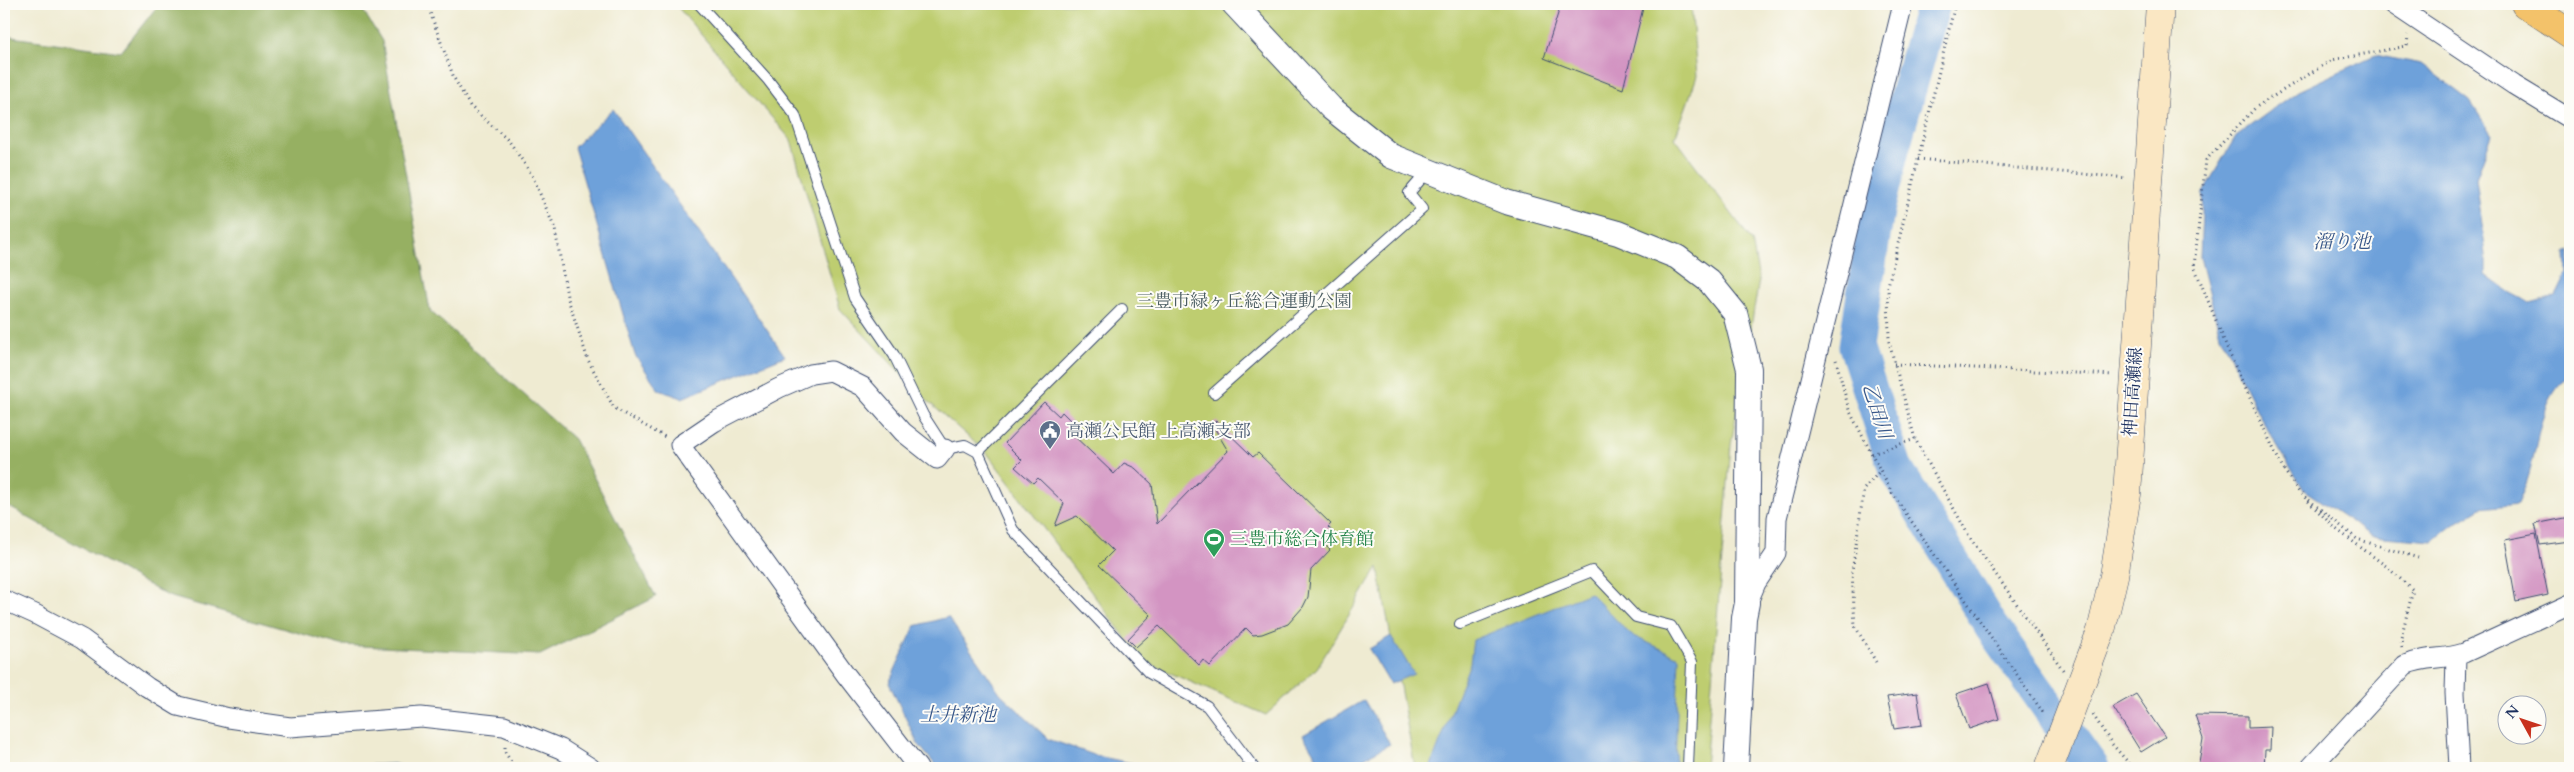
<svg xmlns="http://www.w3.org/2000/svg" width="2574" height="772" viewBox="0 0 2574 772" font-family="Cardo,'Noto Serif JP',serif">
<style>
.green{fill:#becd70;stroke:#6c7e67}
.forest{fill:#96b062;stroke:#587060}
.water{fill:#6ea1da;stroke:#44689c}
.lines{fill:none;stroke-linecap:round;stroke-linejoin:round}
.river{stroke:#6ea1da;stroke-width:35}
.building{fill:#d394c2}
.service-casing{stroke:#3b4b6f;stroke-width:12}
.minor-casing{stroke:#3b4b6f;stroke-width:21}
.tertiary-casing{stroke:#3b4b6f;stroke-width:26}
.secondary-casing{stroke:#3b4b6f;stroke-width:29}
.motorway-casing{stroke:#3b4b6f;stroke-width:29}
.path{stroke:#3b4b6f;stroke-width:3;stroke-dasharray:1 4;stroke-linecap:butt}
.service{stroke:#fff;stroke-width:10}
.minor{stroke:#fff;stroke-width:19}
.tertiary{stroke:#fff;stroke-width:24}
.secondary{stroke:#fae7c3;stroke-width:28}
.motorway{stroke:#f3c26a;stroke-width:28}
.labels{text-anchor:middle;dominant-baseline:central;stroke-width:4;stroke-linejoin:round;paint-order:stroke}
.park-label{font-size:18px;fill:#4c5e63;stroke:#fdfcf7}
.street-label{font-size:18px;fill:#1b2f5e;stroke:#fdfcf7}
.service-label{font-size:18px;fill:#4e5e75;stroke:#fdfcf7;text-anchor:start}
.leisure-label{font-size:18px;fill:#27864d;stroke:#fdfcf7;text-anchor:start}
.water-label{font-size:19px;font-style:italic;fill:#385789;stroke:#fdfcf7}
</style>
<rect width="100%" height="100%" fill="#fdfcf7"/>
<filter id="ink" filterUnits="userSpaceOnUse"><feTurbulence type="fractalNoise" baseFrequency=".02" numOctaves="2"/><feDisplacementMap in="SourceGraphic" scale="10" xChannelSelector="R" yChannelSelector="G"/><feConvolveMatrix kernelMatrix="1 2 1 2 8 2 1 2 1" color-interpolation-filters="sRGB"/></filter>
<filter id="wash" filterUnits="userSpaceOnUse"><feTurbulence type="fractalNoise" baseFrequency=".0096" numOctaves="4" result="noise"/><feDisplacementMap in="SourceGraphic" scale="20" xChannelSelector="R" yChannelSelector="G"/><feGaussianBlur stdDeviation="1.12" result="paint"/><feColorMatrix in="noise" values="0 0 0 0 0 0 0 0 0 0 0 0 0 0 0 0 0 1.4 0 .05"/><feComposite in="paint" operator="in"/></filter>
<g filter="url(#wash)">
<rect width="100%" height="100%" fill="#efebd2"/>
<path class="green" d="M675 4H1691L1697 76 1675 138 1752 241 1759 280 1731 445 1705 768H1415L1378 567 1317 668 1266 715 1143 661 987 453 923 397 840 309 791 140Z"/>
<path class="forest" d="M159 4H359L382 41 430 311 574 439 656 597 540 655 341 645 168 596 4 504V36L121 52Z"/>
<g class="water">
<path d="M2375 55 2421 64 2470 101 2492 135 2476 178 2486 255V275L2509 292 2530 303 2556 296 2567 274 2566 253 2570 251V377C2543 392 2538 440 2531 467 2528 480 2523 492 2518 504L2481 508 2453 525 2433 541 2372 536 2304 490 2259 415 2220 335 2200 257 2203 192 2236 136 2298 91Z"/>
<path d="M613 109 785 356 682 398 659 390 635 355 574 147Z"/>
<path d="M1590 593 1631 635 1679 657 1675 768H1430L1470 663 1473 640Z"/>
<path d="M948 617 1000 693 1048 739 1097 756 1155 768H938L918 744 889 683 915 626Z"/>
<path d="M1391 636 1414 674 1390 684 1369 649Z"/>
<path d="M1364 700 1390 744 1346 768H1323L1303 735Z"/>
<path d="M394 764 411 768H358L365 765Z"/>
</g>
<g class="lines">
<path class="river" d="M1933 4 1892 149 1877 211 1856 346 1895 467 1991 626 2092 768"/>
</g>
<g id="blocks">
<g class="building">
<path d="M1561 4H1644L1623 89 1544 58Z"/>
<path d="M1044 402 1059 416 1062 412 1076 426 1070 432 1114 474 1124 463 1135 468 1152 484 1157 524 1228 451 1212 424 1216 421 1253 457 1258 453 1331 524 1328 527 1335 534 1325 545 1330 550 1311 570 1308 597 1303 607 1288 624 1262 634 1253 635 1246 628 1210 666 1203 660 1199 665 1159 626 1136 647 1128 639 1151 615 1099 565 1113 551 1077 516 1055 526 1064 503 1038 478 1033 483 1015 467 1022 460 1005 443Z"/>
<path d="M2570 517V541L2540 545 2535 524Z"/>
<path d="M2536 534 2548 595 2516 602 2505 540Z"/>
<path d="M1989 683 1999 719 1969 729 1956 694Z"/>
<path d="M1917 693 1922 725 1894 729 1887 697Z"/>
<path d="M2136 694 2165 737 2141 752 2113 707Z"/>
<path d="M2195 715 2248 716V728L2271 727 2270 750H2265L2264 768H2198L2203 739Z"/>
</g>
</g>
</g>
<g filter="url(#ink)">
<use href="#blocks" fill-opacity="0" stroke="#3b4b6f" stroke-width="1"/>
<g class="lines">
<g class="service-casing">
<g id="service">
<path d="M699 4 768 80 795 115 855 298 894 355 923 415 945 449 965 445 978 452 1013 530 1149 673 1207 706 1254 768"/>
<path d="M1214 393 1422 209 1409 193 1428 171"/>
<path d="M978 452 1122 309"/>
<path d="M1460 624 1592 571 1636 617 1671 626 1692 662 1688 768"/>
</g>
</g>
<g class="minor-casing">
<g id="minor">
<path d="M2393 4 2514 85 2570 119"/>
<path d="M4 600 35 614 82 639 147 687 178 706 229 718 290 727 421 717 504 726 561 749 591 768"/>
<path d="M1748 602 1756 583 1776 553 1777 518 1903 4"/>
<path d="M2456 657 2455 693 2459 768"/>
<path d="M918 768 846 675 680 445 714 422 779 388 811 374 831 371 863 387 903 432 937 459 945 449"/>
<path d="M2310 768 2405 665C2424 656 2445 660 2464 653L2570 604"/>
</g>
</g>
<g class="tertiary-casing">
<path id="tertiary" d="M1234 4 1331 108 1391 156 1506 202 1618 233 1677 257 1709 281 1735 313 1749 369 1747 603 1744 618 1736 768"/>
</g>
<g class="secondary-casing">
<path id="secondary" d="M2049 768 2101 631 2114 576 2127 494 2160 4"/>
</g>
<g class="motorway-casing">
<path id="motorway" d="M2525 4 2570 34"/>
</g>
<g class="path">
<path d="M427 4 454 78 470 106 509 141 532 175 555 229 567 296 588 360 614 408 665 437"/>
<path d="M1955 4 1888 286 1889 342 1915 439 1969 536 2063 670"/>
<path d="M1918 159 2127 178"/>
<path d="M1836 360 1849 410 1892 493 2044 714"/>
<path d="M1894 364 2113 375"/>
<path d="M1872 454 1915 439"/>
<path d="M2309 500 2357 539 2418 558"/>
<path d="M2402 647 2401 638 2413 590 2386 566 2336 529 2299 492 2282 467 2230 355 2194 266 2206 160 2256 107 2332 60 2407 46 2408 35"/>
<path d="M1876 662 1855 626 1852 572 1864 489 1880 471"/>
<path d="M2093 715 2112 744 2133 768"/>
<path d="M505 747V752L515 768"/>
</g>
<use href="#service" class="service"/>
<use href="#minor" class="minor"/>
<use href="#tertiary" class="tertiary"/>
<use href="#secondary" class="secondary"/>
<use href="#motorway" class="motorway"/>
</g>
</g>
<defs>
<g id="civic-pin" transform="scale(1.125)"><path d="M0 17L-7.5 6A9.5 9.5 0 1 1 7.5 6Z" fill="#5c6f8a" stroke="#fdfcf7"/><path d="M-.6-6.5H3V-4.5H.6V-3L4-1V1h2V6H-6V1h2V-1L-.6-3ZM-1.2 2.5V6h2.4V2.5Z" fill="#fff"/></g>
<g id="stadium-pin" transform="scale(1.125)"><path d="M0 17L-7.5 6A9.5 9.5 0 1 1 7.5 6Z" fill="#2e9e5b" stroke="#fdfcf7"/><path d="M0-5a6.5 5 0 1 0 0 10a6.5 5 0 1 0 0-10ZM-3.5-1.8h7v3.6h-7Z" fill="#fff"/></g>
</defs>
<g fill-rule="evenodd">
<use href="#civic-pin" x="1050" y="431"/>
<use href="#stadium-pin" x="1214" y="539"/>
</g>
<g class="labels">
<g class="park-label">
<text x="1244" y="301">三豊市緑ヶ丘総合運動公園</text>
</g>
<g class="street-label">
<text transform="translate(2133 392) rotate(-86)">神田高瀬線</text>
</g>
<g class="service-label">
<text x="1066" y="431">高瀬公民館 上高瀬支部</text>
</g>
<g class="leisure-label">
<text x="1230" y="539">三豊市総合体育館</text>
</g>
<g class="water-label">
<text x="2342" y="242">溜り池</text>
<text transform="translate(1877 411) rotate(72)">乙田川</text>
<text x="958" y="715">土井新池</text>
</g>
</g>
<rect width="2574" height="772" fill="none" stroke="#fdfcf7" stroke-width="20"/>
<g transform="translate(2522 720) rotate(310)"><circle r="24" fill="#fdfcf7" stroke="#a3aaba"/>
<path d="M0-4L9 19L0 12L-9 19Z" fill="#c8321e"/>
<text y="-8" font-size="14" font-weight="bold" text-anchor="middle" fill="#1b2f5e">N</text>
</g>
</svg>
